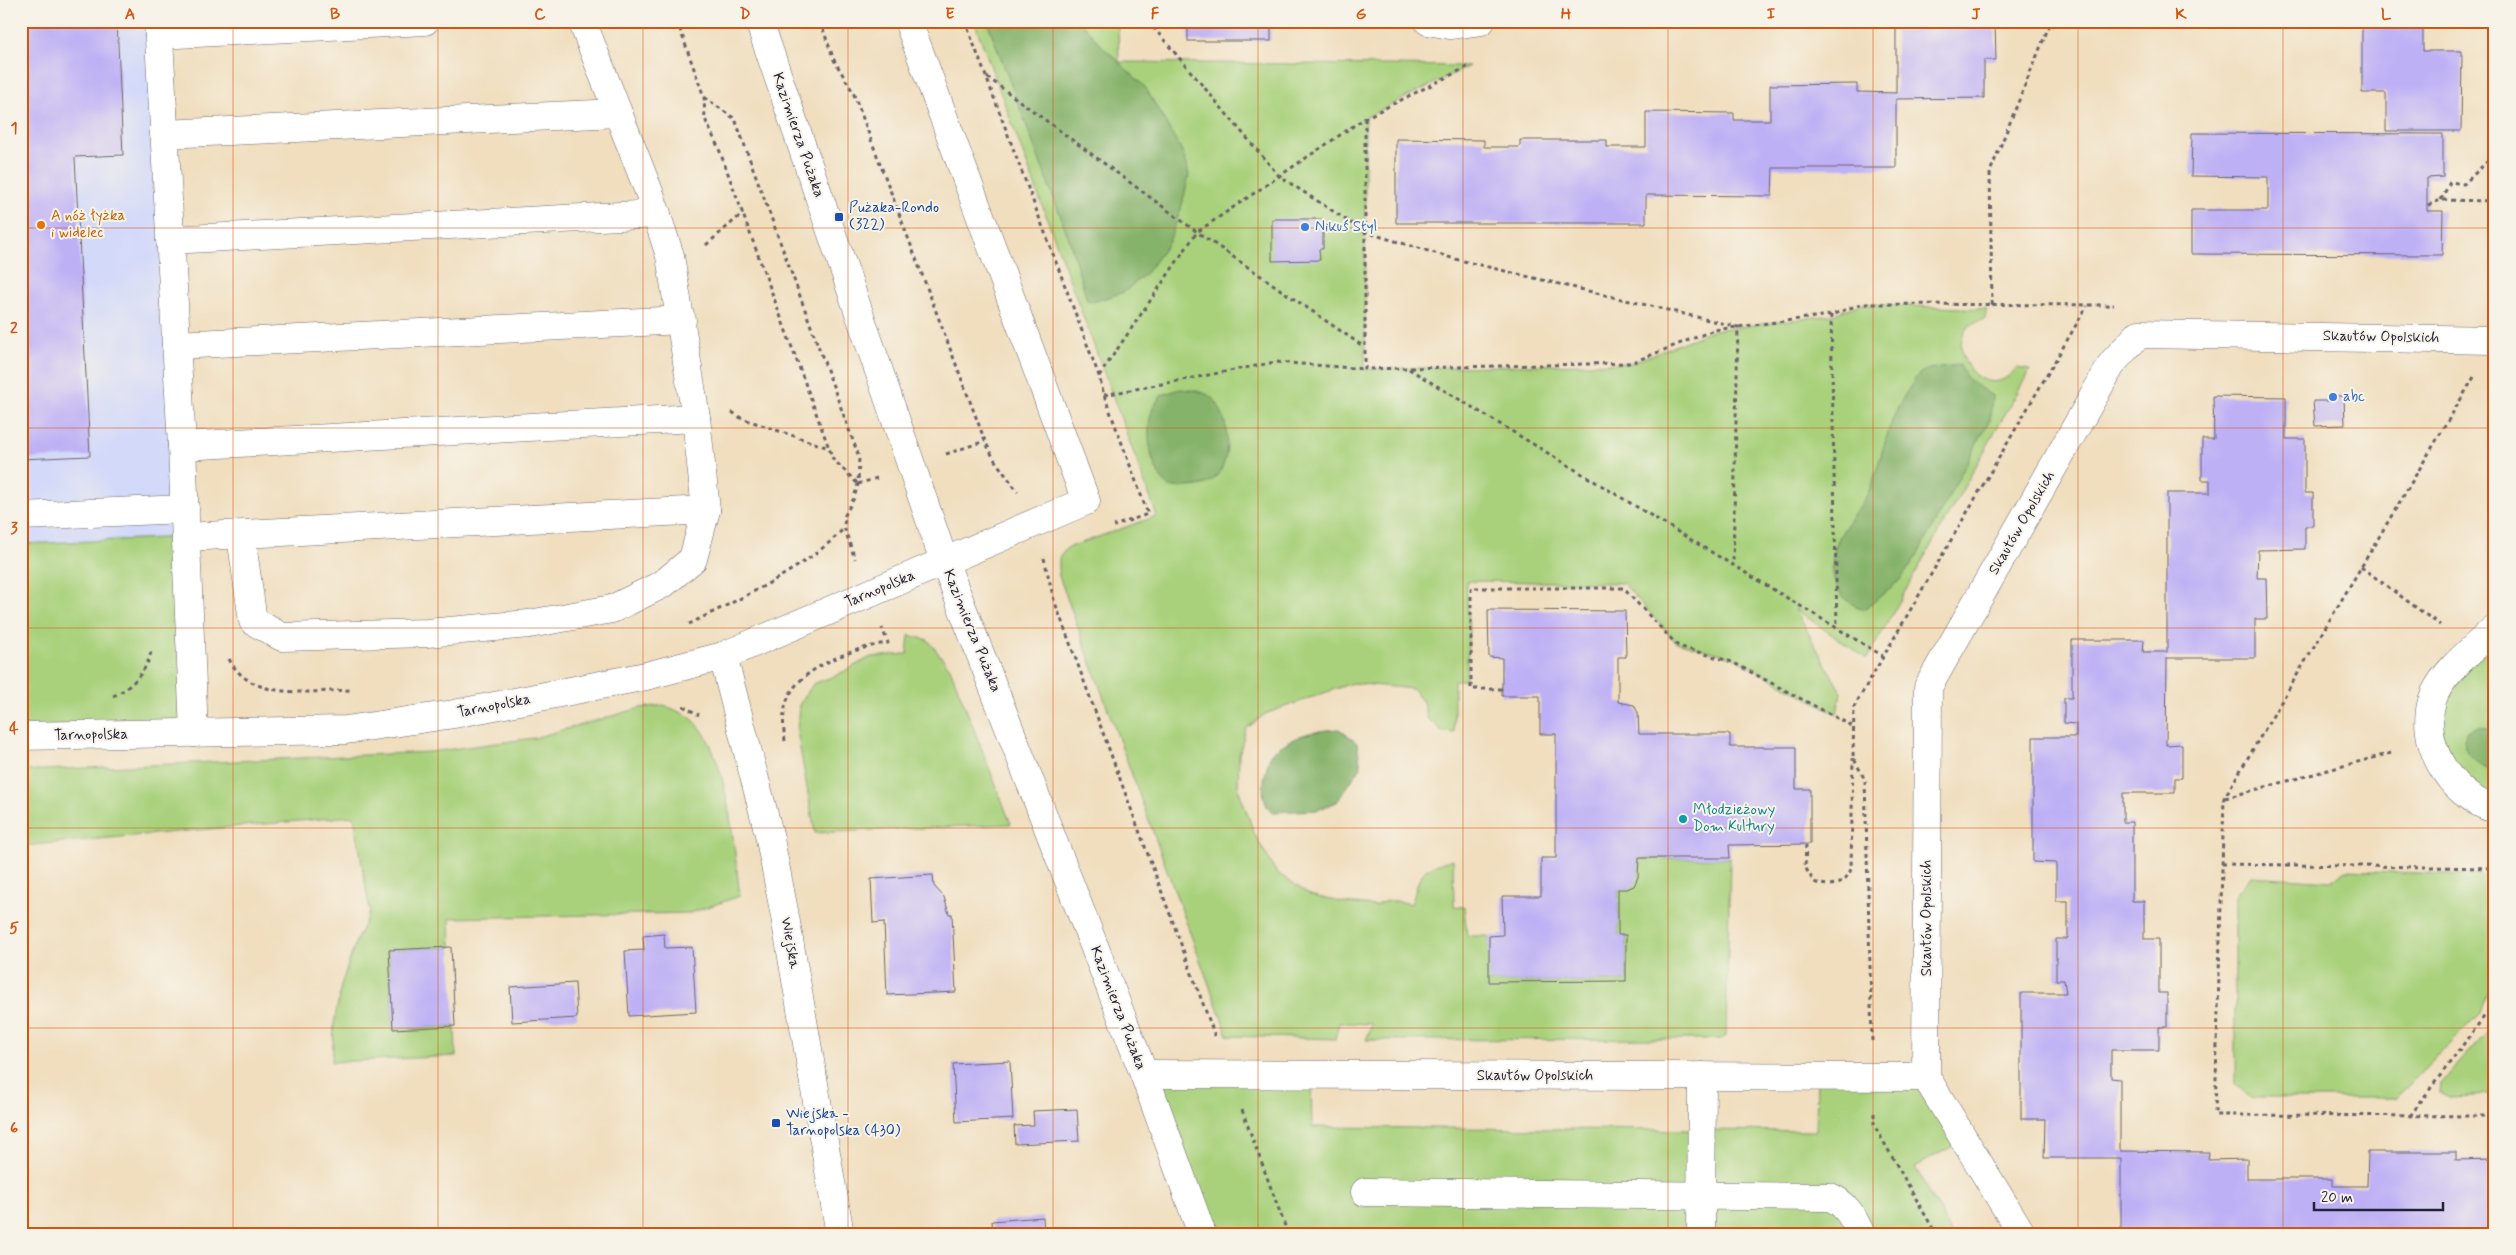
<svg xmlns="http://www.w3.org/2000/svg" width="2516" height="1255" viewBox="0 0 2516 1255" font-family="Mynerve,sans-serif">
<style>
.built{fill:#d3d9f9}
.green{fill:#a9d17b;stroke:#667a5b}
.forest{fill:#86b36b;stroke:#546a53}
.building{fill:#beb0f5}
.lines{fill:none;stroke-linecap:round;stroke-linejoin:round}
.minor-casing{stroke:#6a6469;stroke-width:29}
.path{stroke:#6a6469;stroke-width:3;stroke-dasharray:4 4;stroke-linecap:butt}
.minor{stroke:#fff;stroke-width:28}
.grid{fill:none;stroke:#d45411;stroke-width:1;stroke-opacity:0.55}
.transit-dot{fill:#1a4fb4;stroke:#f7f3e8;stroke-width:2}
.food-dot{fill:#e8710a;stroke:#f7f3e8;stroke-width:2}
.shop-dot{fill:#3f7fe0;stroke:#f7f3e8;stroke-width:2}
.culture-dot{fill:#0f9aa8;stroke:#f7f3e8;stroke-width:2}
.labels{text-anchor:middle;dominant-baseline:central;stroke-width:4;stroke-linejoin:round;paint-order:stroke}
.street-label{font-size:15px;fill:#22223b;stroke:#f7f3e8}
.transit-label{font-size:15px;fill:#164399;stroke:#f7f3e8;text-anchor:start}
.food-label{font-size:15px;fill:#c56008;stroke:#f7f3e8;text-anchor:start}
.shop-label{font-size:15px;fill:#366cbe;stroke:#f7f3e8;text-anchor:start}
.culture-label{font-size:15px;fill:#0d838f;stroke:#f7f3e8;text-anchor:start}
.neatline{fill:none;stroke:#d45411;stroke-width:2}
.grid-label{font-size:16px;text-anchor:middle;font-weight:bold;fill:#d45411}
</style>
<rect width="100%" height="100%" fill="#f7f3e8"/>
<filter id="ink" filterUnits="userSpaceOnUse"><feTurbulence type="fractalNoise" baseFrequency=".02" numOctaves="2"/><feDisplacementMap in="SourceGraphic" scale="10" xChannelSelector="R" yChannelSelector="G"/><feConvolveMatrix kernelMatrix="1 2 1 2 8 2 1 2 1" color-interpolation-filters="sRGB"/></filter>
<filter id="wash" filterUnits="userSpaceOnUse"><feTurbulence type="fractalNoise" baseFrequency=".0096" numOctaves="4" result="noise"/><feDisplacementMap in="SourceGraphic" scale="20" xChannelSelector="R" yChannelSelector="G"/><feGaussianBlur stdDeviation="1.12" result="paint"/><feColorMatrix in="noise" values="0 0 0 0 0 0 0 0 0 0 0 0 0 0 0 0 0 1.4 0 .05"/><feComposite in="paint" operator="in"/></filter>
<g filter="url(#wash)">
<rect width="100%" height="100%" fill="#f0debe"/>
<path class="built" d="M21 21H158L186 537 21 544Z"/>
<g class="green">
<path d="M974 21H1118L1119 62 1469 66 1365 118V369L1631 363 1714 330 1831 315 1861 304 1987 309 1985 319C1981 321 1974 322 1971 325 1947 342 1971 391 2002 380 2007 378 2013 372 2017 368L2030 370 1867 659 1795 609 1841 692 1837 714 1732 657 1676 642 1623 583 1466 581 1469 630 1466 680H1454V733L1443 732 1427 718 1423 702 1413 689 1352 683 1265 714 1246 729 1239 755 1238 788 1255 835 1276 872 1310 895 1344 903 1376 906C1386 898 1399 901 1411 904 1422 872 1417 870 1453 859L1454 906 1464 907 1467 936H1489L1490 982 1626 981V936L1618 935V889C1639 889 1638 875 1639 858H1730L1726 1036 1721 1039 1366 1040 1372 1024 1339 1023 1335 1039 1228 1036 1059 576V558L1067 548 1157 516Z"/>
<path d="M186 537 194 733 21 736V544Z"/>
<path d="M2495 628V809L2439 763 2447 676Z"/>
<path d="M909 635 928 640 950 668 1011 824 815 833 797 731 799 705 813 684 837 675 871 657 907 654Z"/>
<path d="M664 705C672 709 681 712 688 716 728 742 734 852 740 896L690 913 450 918 451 947 389 950 393 1029 455 1026 456 1056 332 1062 334 1024 341 985 356 941 370 912 354 816 21 846V771L430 752 534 738 640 708Z"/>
<path d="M2346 870 2495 876V967L2480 1013 2396 1098H2251L2235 1084V894L2251 876 2331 881Z"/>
<path d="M2495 1024V1095L2448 1097 2439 1094 2440 1084Z"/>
<path d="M1144 1074 1311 1075 1312 1127 1816 1131 1817 1077H1926L1964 1140 1915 1167 1952 1234H1202Z"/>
</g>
<g class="forest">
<path d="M987 21H1080L1101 45 1145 87 1182 151 1189 175 1181 209 1169 242 1146 273 1124 292 1093 302 1087 300 1068 236Z"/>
<path d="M1960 365 1967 379 1992 396 1990 419 1916 558 1899 581 1865 609C1833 602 1825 565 1839 538 1848 519 1864 505 1871 486 1884 452 1887 422 1908 390 1911 386 1915 378 1919 374 1929 366 1947 367 1960 365Z"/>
<path d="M1180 389C1192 390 1208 391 1216 402 1231 423 1233 470 1208 483 1198 488 1180 487 1169 487 1150 471 1144 431 1153 408 1155 404 1159 399 1162 395Z"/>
<path d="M2478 727 2495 729V772C2476 764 2462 755 2466 732Z"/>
<path d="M1339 729 1357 743 1361 767 1337 802 1317 810 1272 812C1256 798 1266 770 1271 753 1296 735 1309 731 1339 729Z"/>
</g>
<g id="blocks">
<g class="building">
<path d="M21 21H117L123 155 75 157 90 456 21 459Z"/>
<rect x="1188" y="21" width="83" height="20"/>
<path d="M1896 21H1995L1996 60H1984V98L1896 99V168H1773L1772 196 1646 195V223H1396V139L1484 140V147H1520V140H1607V147H1646V112L1734 113V120H1770V85L1857 84V92L1896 93Z"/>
<path d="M2362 21H2448L2423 23V51H2462L2461 131H2386V93H2362Z"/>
<rect x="2473" y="21" width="22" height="2"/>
<path d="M2192 133 2443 134V177L2427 178V211H2443L2442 255 2191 254V210H2268V177L2191 176Z"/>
<path d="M1272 219H1323V249H1319L1320 260 1272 261Z"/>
<path d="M2213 396 2286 397V439H2305V493H2313V526H2305V549L2258 550 2257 578H2266L2267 619H2255V658H2167L2166 745 2182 744V778H2175V793H2123V822H2132V901H2144V939H2159V993H2167V1027H2159V1050H2111V1078L2120 1079V1151L2209 1152 2208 1160 2247 1159V1179H2332V1186H2367L2368 1152H2456V1160L2494 1159V1234H2121V1158H2044L2045 1119H2021V993H2066L2064 980H2056V939H2068V901H2056V863L2033 862V737H2076V724L2064 723V698H2072V640H2144L2143 652H2167V493H2210V480H2202V439H2214Z"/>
<path d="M2332 396H2344L2345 425 2315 426 2313 401H2332Z"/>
<path d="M1488 610 1625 611 1626 657H1618V702L1634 705 1638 713 1639 734H1730V747H1796V789H1810V844L1729 845 1730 858H1639L1638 877 1634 886 1627 889H1618V935H1626V981L1489 982V936L1503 935 1502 896H1541V858H1556V734H1540V696H1502V658L1489 657Z"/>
<path d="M933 875 934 886 944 897 949 914H952L956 992 887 995 884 922 873 923 871 879Z"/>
<path d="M664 934 665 948 692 947 696 1012 629 1016 625 951 644 950 643 936Z"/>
<path d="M451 947 455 1026 393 1029 389 950Z"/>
<path d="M575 983 577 1018 512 1022 510 987Z"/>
<path d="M1010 1061 1013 1119 956 1122 953 1064Z"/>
<path d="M1077 1109 1079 1141 1015 1144 1014 1126 1034 1125 1033 1111Z"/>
<path d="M1043 1217 1044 1234H993L992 1221Z"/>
</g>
</g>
</g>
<g filter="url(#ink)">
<use href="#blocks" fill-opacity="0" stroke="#6a6469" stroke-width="1"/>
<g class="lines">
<g class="minor-casing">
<g id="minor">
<path d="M158 21 182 446 194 733"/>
<path d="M759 21 944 561 1144 1074 1202 1234"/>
<path d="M1428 21 1450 25 1481 21"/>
<path d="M159 35 425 21"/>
<path d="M164 134 618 113"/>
<path d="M170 240 657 214"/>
<path d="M176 345 682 320"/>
<path d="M182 446 696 418 670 256 651 197 582 21"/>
<path d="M21 516 185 509"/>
<path d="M241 536 253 621 282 637 427 633 529 624 612 609 663 584 693 559 706 510"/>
<path d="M186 537 706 510 696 418"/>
<path d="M2495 628C2476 647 2447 668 2435 693 2415 738 2449 797 2495 809"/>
<path d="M723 656 769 834 784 911 840 1234"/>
<path d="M21 736 346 730 454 714 646 676 723 656 1086 501 908 21"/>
<path d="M1144 1074 1926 1077"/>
<path d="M1365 1192 1830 1197C1847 1204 1853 1218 1861 1234"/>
<path d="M1701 1234 1702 1076"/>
<path d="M2022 1234 1926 1077 1928 687 2113 362 2139 334 2495 340"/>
</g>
</g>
<g class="path">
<path d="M677 21 704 97 705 119 719 149 833 459 858 484"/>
<path d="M820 21 834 60 853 92 985 441 994 459 1018 492"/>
<path d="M965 21 1099 376 1104 395 1148 514 1114 526"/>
<path d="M1148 21 1279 176 1365 232 1455 259 1738 327 1733 566"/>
<path d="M987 77 1197 232 1364 347"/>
<path d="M704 97 735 119 859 457 858 484 854 498 845 515 844 527 855 559"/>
<path d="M1365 118V369L1631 363 1714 330 1831 315 1861 304 2114 305"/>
<path d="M2441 200 2450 182 2464 184 2495 154"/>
<path d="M2428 205 2441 200 2494 201 2493 303"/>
<path d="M706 245 743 213"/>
<path d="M1992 305 1990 172 2051 21"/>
<path d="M1831 315 1837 628"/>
<path d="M1409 369 1883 656"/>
<path d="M1099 376 1197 232 1365 118 1469 66"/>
<path d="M2474 377 2224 798 2215 1115 2495 1116"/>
<path d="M1104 395 1276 362 1365 369"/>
<path d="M732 412 741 418 829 448"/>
<path d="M946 454 985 441"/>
<path d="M858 484 877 478"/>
<path d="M1044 558 1054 600 1216 1039"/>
<path d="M2361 567 2440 625"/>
<path d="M689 624C737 600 808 568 844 528"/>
<path d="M229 659C251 702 311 691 351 690"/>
<path d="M1502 689H1471V588H1623L1678 646 1732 662 1854 727"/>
<path d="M113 696C131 688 149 669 151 650"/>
<path d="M683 706 699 715"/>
<path d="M785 741C783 726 782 710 789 696 803 666 857 647 888 643L882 628"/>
<path d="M2225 798 2391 753"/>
<path d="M1806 845 1805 867 1814 882C1829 888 1845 885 1851 869L1853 758"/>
<path d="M2222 864 2495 868"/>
<path d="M1872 1041 1865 780 1853 757 1854 707 2087 306"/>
<path d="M1242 1110 1288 1234"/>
<path d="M1874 1113V1125L1936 1234"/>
<path d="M2410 1116 2492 1006 2495 998"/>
</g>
<use href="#minor" class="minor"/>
</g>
</g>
<path class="grid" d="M233 21V1234M438 21V1234M643 21V1234M848 21V1234M1053 21V1234M1258 21V1234M1463 21V1234M1668 21V1234M1873 21V1234M2078 21V1234M2283 21V1234M21 228H2495M21 428H2495M21 628H2495M21 828H2495M21 1028H2495"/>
<g class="transit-dot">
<rect x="834" y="212" width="10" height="10" rx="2.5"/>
<rect x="771" y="1118" width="10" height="10" rx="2.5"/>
</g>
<circle class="food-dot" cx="41" cy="225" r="5"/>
<g class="shop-dot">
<circle cx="1305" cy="227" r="5"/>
<circle cx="2333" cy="397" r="5"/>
</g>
<circle class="culture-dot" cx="1683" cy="819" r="5"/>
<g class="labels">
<g class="street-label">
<text transform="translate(798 135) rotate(71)">Kazimierza Pużaka</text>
<text transform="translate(2381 337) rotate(1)">Skautów Opolskich</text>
<text transform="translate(2022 523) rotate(-60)">Skautów Opolskich</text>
<text transform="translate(880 589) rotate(-23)">Tarnopolska</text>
<text transform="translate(972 631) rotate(68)">Kazimierza Pużaka</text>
<text transform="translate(494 706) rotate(-11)">Tarnopolska</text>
<text transform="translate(91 735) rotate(-1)">Tarnopolska</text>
<text transform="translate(1927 918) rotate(-90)">Skautów Opolskich</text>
<text transform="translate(790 943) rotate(80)">Wiejska</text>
<text transform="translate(1118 1008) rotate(69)">Kazimierza Pużaka</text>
<text x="1535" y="1076">Skautów Opolskich</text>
</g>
<g class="transit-label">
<text x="849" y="208">Pużaka-Rondo<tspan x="849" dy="17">(322)</tspan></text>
<text x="786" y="1114">Wiejska -<tspan x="786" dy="17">Tarnopolska (430)</tspan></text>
</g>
<g class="food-label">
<text x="51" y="216">A nóż łyżka<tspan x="51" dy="17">i widelec</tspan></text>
</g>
<g class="shop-label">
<text x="1315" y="227">Nikuś Styl</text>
<text x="2343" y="397">abc</text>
</g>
<g class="culture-label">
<text x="1693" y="810">Młodzieżowy<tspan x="1693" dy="17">Dom Kultury</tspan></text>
</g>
</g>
<rect width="2516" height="1255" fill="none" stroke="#f7f3e8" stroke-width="55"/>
<path d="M2314 1202v8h129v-8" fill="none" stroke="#22223b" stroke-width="2.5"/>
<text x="2321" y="1202" font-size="15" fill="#22223b" stroke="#f7f3e8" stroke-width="4" paint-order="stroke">20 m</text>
<rect x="28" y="28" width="2460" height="1200" class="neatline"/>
<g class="grid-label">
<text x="130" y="19">A</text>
<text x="335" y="19">B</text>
<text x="540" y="19">C</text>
<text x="745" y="19">D</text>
<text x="950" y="19">E</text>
<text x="1155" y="19">F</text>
<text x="1361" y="19">G</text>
<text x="1566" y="19">H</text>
<text x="1771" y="19">I</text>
<text x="1976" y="19">J</text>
<text x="2181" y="19">K</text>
<text x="2386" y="19">L</text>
<text x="14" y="133">1</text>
<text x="14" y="333">2</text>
<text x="14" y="533">3</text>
<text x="14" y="733">4</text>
<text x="14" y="933">5</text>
<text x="14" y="1133">6</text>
</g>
</svg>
